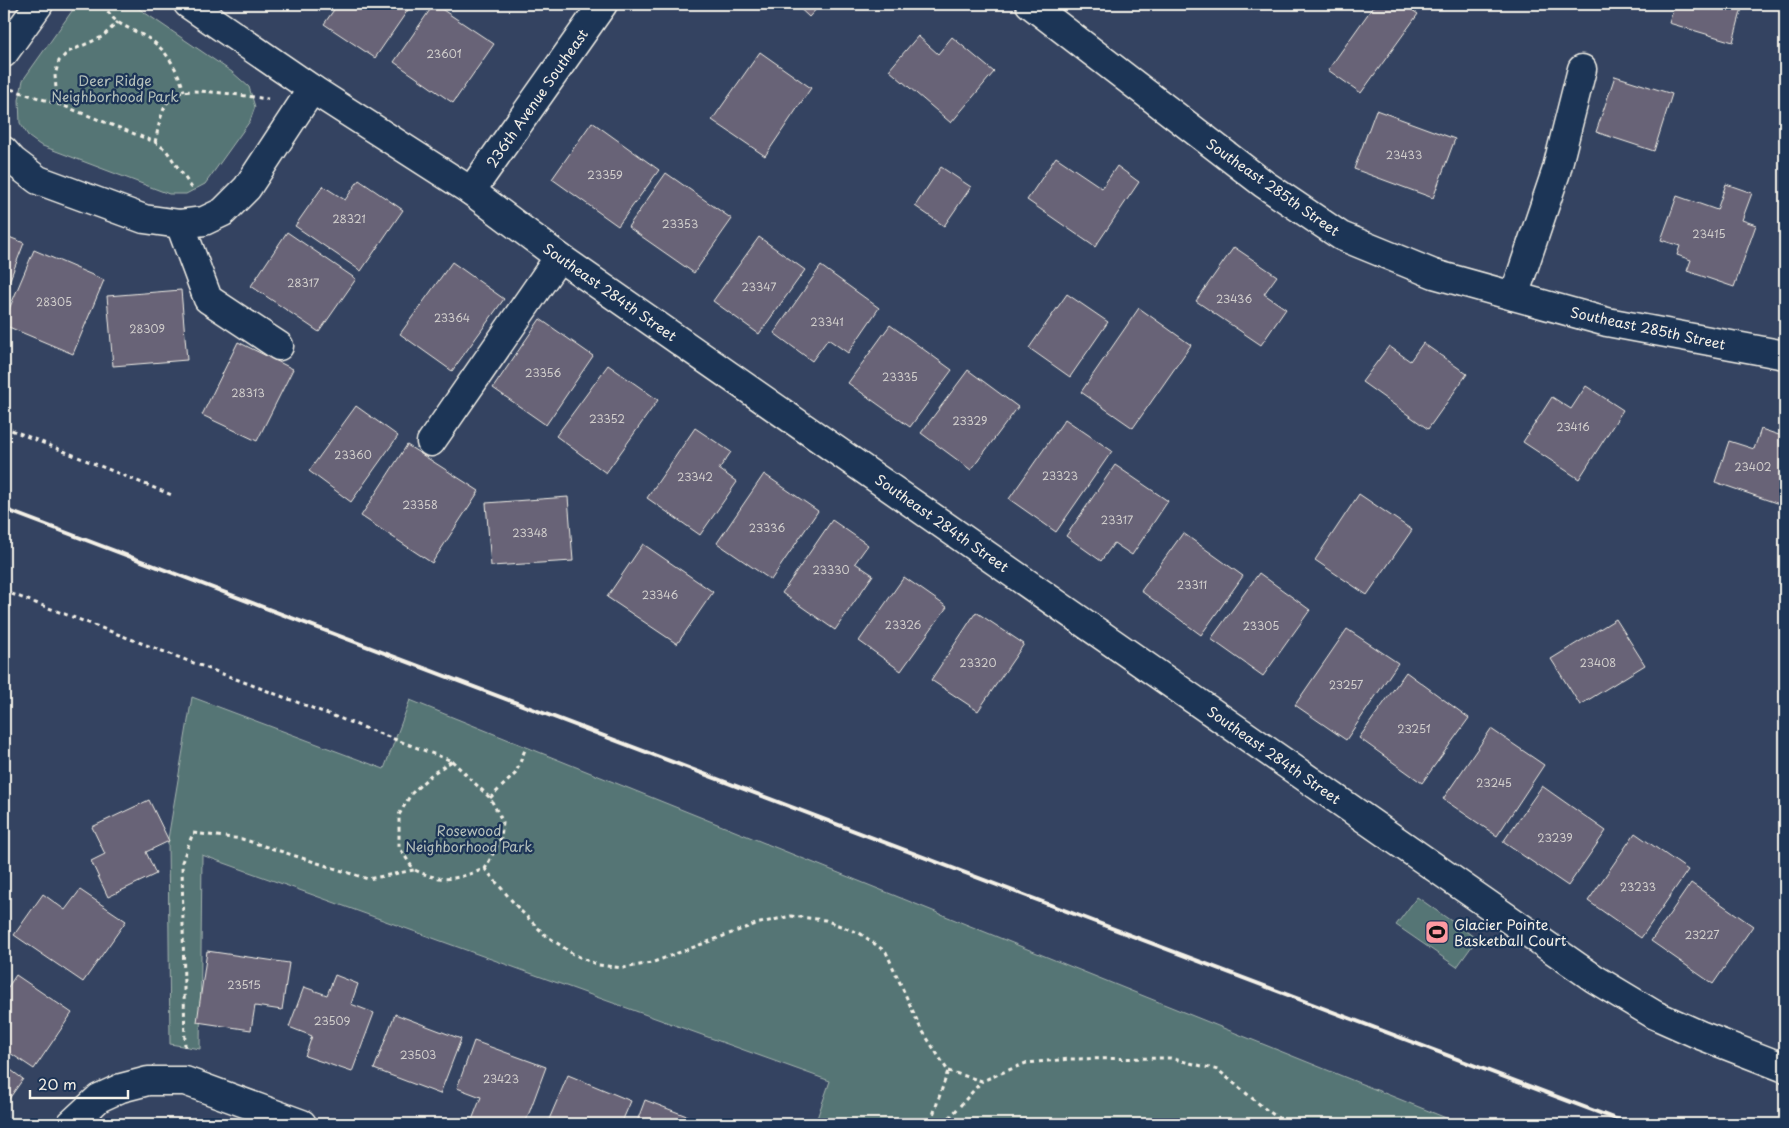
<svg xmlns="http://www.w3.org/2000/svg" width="1789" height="1128" viewBox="0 0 1789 1128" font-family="'Playpen Sans',sans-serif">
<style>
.green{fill:#557575;stroke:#a4b3ae}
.building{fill:#686377;stroke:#f4f1e8}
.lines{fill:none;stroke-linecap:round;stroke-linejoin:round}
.minor-casing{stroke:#f4f1e8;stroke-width:31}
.path{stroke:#f4f1e8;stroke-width:3;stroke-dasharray:4 4;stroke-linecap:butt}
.minor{stroke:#1d3557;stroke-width:28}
.rail{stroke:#f4f1e8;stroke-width:4}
.labels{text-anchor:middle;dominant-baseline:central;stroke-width:4.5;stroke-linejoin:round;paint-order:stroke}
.number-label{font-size:11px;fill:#d1cecc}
.park-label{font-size:14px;fill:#b4bfba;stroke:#1d3557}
.street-label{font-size:14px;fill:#f4f1e8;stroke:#1d3557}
.poi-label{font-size:14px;fill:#f4f1e8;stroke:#1d3557;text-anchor:start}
</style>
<rect width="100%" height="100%" fill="#344361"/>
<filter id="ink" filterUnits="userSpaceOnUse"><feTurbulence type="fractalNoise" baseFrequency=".02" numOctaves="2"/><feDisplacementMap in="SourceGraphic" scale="10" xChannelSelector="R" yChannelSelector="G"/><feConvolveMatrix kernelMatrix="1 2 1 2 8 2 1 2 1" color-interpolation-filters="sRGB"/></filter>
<g filter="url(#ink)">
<g class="green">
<path d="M77 4H132L232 72 249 87 255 107 250 121 205 184 186 194H169L40 145 29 137 20 123 19 100 23 80Z"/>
<path d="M192 697 384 769 410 700 1461 1124H815L830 1081 202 855 200 1049 170 1044 168 839Z"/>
<path d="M1417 897 1477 939 1457 967 1396 925Z"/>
</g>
<g class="building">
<path d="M338 4H412L375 58 324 24Z"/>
<path d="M434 4 494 44 453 103 394 62Z"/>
<path d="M795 4H821L809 17Z"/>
<path d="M1375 4H1403L1418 14 1361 93 1328 70Z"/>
<path d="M1675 4H1743L1733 42 1669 23Z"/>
<path d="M918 36 938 54 952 37 994 72 951 123 889 70Z"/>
<path d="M760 52 811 88 765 156 712 120Z"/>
<path d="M1615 76 1672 94 1654 151 1596 132Z"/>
<path d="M1376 110 1455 139 1433 198 1354 169Z"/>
<path d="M592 122 659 170 618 226 552 179Z"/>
<path d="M1056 157 1102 188 1117 166 1139 182 1095 247 1027 200Z"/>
<path d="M941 167 971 187 944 226 915 206Z"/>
<path d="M666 173 732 219 694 273 628 227Z"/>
<path d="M359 180 403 210 361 271 295 226 323 186 345 200Z"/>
<path d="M1726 184 1752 193 1742 220 1756 225 1734 287 1687 271 1691 260 1677 255 1680 246 1661 240 1677 196 1717 210Z"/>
<path d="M287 232 356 279 319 332 251 286Z"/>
<path d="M4 235 24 243 4 295Z"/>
<path d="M759 237 805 270 759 334 713 301Z"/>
<path d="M1234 247 1277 276 1264 294 1286 309 1261 345 1196 301Z"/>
<path d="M34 250 104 280 73 354 4 325V321Z"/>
<path d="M452 262 504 299 452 371 400 334Z"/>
<path d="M821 266 879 308 848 353 828 339 812 361 774 333Z"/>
<path d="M181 290 187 360 113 366 107 296Z"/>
<path d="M1067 294 1108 322 1070 377 1029 348Z"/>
<path d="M1139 308 1191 345 1133 428 1081 392Z"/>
<path d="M540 319 593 356 546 425 493 388Z"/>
<path d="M890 325 952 370 910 427 848 383Z"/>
<path d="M238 342 293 369 257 441 202 415Z"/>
<path d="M1423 343 1467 374 1428 429 1362 382 1389 346 1410 361Z"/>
<path d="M608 365 658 400 606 473 556 436Z"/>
<path d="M968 370 1018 407 971 470 921 433Z"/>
<path d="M1586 386 1623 410 1579 479 1523 442 1552 397 1571 409Z"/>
<path d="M356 406 398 436 351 502 309 471Z"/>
<path d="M1065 419 1112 451 1056 532 1009 499Z"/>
<path d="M695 428 731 452 719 469 737 482 700 535 647 498Z"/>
<path d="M1761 429 1785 437V506L1715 482 1729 441 1754 449Z"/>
<path d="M407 445 479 491 432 563 361 516Z"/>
<path d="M1115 465 1168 501 1132 555 1114 543 1101 561 1066 536Z"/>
<path d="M764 474 818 511 771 580 717 543Z"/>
<path d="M1359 494 1412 530 1367 595 1315 560Z"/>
<path d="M568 497 573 561 491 566 486 503Z"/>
<path d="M832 520 868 545 855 563 873 575 835 630 782 593Z"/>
<path d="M1183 533 1243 576 1201 635 1141 591Z"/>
<path d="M643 544 713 592 677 644 607 597Z"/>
<path d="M1259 573 1310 610 1263 676 1211 639Z"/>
<path d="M904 577 947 607 901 671 859 641Z"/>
<path d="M976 612 1024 644 978 711 931 680Z"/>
<path d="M1616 619 1645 665 1580 705 1551 659Z"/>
<path d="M1347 629 1398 663 1346 740 1295 705Z"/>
<path d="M1406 672 1469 718 1422 783 1359 738Z"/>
<path d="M1491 729 1544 765 1497 836 1443 799Z"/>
<path d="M1542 786 1606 831 1568 886 1503 842Z"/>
<path d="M149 800 169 841 146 852 156 874 108 897 91 861 105 854 92 827Z"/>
<path d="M1635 833 1688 870 1641 938 1588 901Z"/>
<path d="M1691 883 1753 926 1713 984 1651 941Z"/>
<path d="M80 890 126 921 83 982 14 935 43 894 65 910Z"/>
<path d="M207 951 289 963 282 1010 255 1006 251 1030 197 1022Z"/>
<path d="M16 975 72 1013 34 1069 4 1049V993Z"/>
<path d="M335 975 358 984 351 1004 374 1013 352 1072 305 1056 312 1036 289 1027 304 987 327 995Z"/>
<path d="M395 1014 461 1039 440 1094 374 1069Z"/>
<path d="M474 1041 546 1067 525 1124H483L472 1120 481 1097 457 1088Z"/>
<path d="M4 1065 23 1079 4 1106Z"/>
<path d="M568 1075 631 1101 621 1124H547Z"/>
<path d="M645 1100 705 1123V1124H636Z"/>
</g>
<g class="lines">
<g class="minor-casing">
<g id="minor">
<path d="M188 4 312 89 471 191 559 257 1595 979 1655 1015 1700 1035 1785 1068"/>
<path d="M1030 4 1264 184 1341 236 1434 274 1607 322 1785 355"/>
<path d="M4 53 39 4"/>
<path d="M4 151 13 161 38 180 144 219 180 224 204 221 223 212 247 188 312 89"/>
<path d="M471 191 603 4"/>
<path d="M180 224 208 299 279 346"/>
<path d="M1514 296 1556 172 1582 69"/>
<path d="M431 442 559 257"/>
<path d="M71 1124 99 1098 121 1088 148 1081H185L302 1124"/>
</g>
</g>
<g class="path">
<path d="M104 4C114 26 127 26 146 37 166 48 178 70 184 91"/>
<path d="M4 87 64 106 155 142 166 150 194 191"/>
<path d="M57 103 55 75 59 61 68 52 102 37 118 22"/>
<path d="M155 142C159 127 161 103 176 94 188 86 251 97 268 99"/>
<path d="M4 427 172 495"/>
<path d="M4 591 452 761 432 774 411 794 399 815V847L414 870 368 879 242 839 193 833 182 862 185 1050"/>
<path d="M452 761 490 798 503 822 501 838 485 869"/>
<path d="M490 798 516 773 526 747"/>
<path d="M415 870C445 884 454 879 485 869L519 909 544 934 573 954 598 965 623 968 651 963 756 924 791 916 825 920 861 934 886 952 920 1027 948 1071 930 1124"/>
<path d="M948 1071 982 1081 1026 1063 1070 1059 1170 1058 1218 1070 1264 1108 1287 1124"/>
<path d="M944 1124 982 1081"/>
</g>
<use href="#minor" class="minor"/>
<path class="rail" d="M4 509 1629 1124"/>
</g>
</g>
<defs>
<g id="stadium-square" transform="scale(1.25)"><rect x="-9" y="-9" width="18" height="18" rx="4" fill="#ff9aa2" stroke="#1d3557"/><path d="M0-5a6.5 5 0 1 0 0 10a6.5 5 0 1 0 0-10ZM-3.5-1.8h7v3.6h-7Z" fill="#111"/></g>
</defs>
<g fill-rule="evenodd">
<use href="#stadium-square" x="1437" y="932"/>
</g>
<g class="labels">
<g class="number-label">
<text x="444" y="53">23601</text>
<text x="1404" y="154">23433</text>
<text x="605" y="174">23359</text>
<text x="349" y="218">28321</text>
<text x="680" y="223">23353</text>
<text x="1709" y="233">23415</text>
<text x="303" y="282">28317</text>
<text x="759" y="286">23347</text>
<text x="1234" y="298">23436</text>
<text x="54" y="301">28305</text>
<text x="452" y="317">23364</text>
<text x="827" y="321">23341</text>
<text x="147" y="328">28309</text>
<text x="543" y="372">23356</text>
<text x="900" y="376">23335</text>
<text x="248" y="392">28313</text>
<text x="607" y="418">23352</text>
<text x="970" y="420">23329</text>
<text x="1573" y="426">23416</text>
<text x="353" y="454">23360</text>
<text x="1753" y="466">23402</text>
<text x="1060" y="475">23323</text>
<text x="695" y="476">23342</text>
<text x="420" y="504">23358</text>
<text x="1117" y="519">23317</text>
<text x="767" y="527">23336</text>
<text x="530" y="532">23348</text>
<text x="831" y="569">23330</text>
<text x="1192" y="584">23311</text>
<text x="660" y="594">23346</text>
<text x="903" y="624">23326</text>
<text x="1261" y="625">23305</text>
<text x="978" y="662">23320</text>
<text x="1598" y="662">23408</text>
<text x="1346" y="684">23257</text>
<text x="1414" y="728">23251</text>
<text x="1494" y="782">23245</text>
<text x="1555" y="837">23239</text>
<text x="1638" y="886">23233</text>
<text x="1702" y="934">23227</text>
<text x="244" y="984">23515</text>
<text x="332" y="1020">23509</text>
<text x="418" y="1054">23503</text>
<text x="501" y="1078">23423</text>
</g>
<g class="park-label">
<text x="115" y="80">Deer Ridge<tspan x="115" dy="16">Neighborhood Park</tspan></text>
<text x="469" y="830">Rosewood<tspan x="469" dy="16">Neighborhood Park</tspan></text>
</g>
<g class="street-label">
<text transform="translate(537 98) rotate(-55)">236th Avenue Southeast</text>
<text transform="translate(1273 187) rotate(35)">Southeast 285th Street</text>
<text transform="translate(610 292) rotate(35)">Southeast 284th Street</text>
<text transform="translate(1648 328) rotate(12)">Southeast 285th Street</text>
<text transform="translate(942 523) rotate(35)">Southeast 284th Street</text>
<text transform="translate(1274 755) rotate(35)">Southeast 284th Street</text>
</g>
<g class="poi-label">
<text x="1454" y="924">Glacier Pointe<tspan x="1454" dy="16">Basketball Court</tspan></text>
</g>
</g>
<rect width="1789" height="1128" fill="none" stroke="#1d3557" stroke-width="20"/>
<rect x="10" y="10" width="1769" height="1108" fill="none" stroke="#f4f1e8" stroke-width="2" filter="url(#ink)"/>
<path d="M30 1090v8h98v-8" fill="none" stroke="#f4f1e8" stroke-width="2.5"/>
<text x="38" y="1090" font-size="15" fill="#f4f1e8" stroke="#1d3557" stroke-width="4" paint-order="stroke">20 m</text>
</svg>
